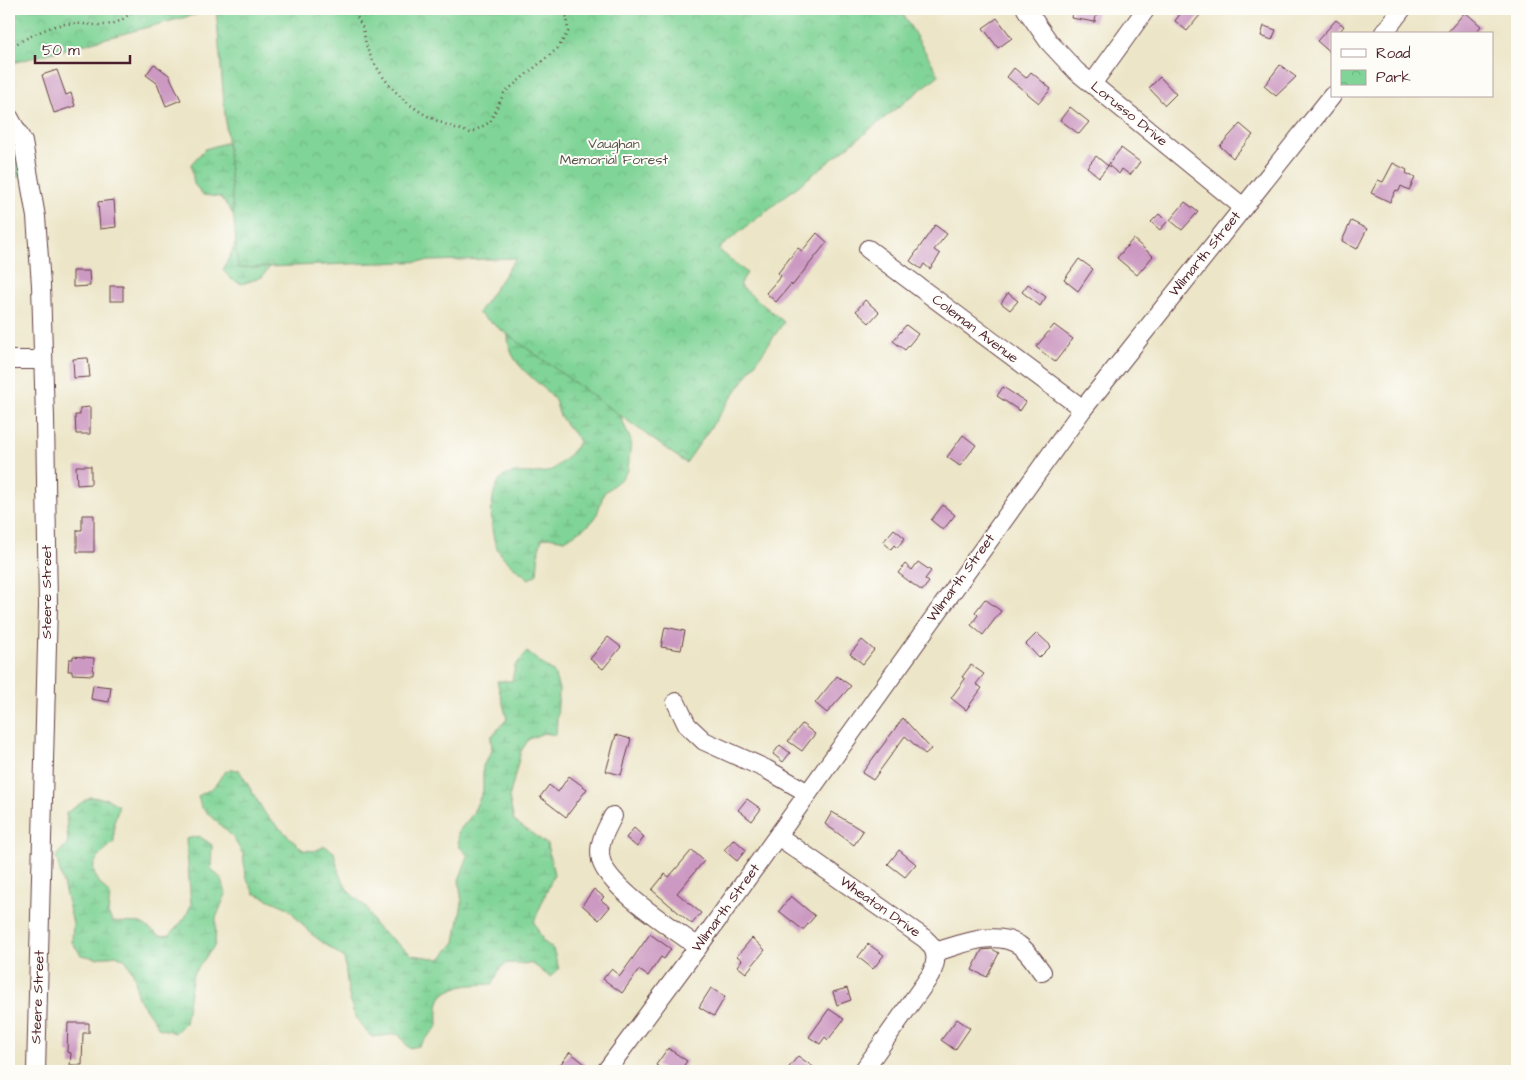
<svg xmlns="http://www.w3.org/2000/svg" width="1526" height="1080" viewBox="0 0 1526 1080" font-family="'Architects Daughter',sans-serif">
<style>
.wetland{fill:url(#wetland-marsh);stroke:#657a61}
.park{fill:url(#park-crowns);stroke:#657a61}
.building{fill:#cc99c2}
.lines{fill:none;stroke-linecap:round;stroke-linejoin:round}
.minor-casing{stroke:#623d42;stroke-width:20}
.path{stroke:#623d42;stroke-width:2.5;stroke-dasharray:1 4;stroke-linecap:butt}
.minor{stroke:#fff;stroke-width:18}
.labels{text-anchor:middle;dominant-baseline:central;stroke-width:4;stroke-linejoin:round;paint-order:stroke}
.street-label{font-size:14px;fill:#4a1f2b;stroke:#fdfcf7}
.park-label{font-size:14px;fill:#5a554b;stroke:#fdfcf7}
</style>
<defs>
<pattern id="wetland-marsh" width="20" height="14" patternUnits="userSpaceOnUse" patternTransform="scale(1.25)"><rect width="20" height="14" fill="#80d497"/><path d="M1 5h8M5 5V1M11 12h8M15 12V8" fill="none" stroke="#70b682"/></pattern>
<pattern id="park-crowns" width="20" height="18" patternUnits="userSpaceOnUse" patternTransform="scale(1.25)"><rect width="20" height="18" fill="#80d497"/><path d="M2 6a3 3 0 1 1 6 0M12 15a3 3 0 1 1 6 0" fill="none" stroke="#70b682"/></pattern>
</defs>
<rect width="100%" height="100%" fill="#fdfcf7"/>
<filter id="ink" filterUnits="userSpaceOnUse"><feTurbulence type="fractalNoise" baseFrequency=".02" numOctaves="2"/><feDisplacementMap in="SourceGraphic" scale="10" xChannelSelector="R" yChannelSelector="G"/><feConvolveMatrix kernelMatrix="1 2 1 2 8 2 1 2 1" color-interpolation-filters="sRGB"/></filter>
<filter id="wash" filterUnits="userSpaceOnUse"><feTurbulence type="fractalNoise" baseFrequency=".0096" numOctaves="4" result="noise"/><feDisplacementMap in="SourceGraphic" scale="20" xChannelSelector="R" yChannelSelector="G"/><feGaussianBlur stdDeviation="1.12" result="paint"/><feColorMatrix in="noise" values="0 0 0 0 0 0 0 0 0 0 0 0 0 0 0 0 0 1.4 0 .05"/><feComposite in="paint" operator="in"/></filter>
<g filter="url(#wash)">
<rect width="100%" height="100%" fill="#ece5c7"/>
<g class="wetland">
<path d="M245 137 281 252 262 277 242 284 231 279 223 270C239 238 247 227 220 197L203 195 194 184 191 164 205 149Z"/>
<path d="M9 141 18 144 26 166 20 176 9 180Z"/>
<path d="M509 323 619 413 631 441 628 470 622 478 604 493 596 517 590 524 565 540 548 537 542 539 539 548 537 574 529 579C519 571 505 561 498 550 489 535 488 488 503 477 517 468 537 477 552 470 556 467 560 463 564 460 570 454 575 449 579 442 574 431 563 424 559 413 557 409 557 403 554 399 532 373 502 364 509 323Z"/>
<path d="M527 652 554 673 559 689 556 735 544 733 529 739 521 751 509 798 514 821 547 844 554 874 534 922 543 941 553 949 559 969 550 977 533 964 507 963 500 968 493 984C477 985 445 983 439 1002 437 1009 438 1019 438 1026L419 1046 409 1048 398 1034 372 1037C346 1014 349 990 344 958L310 933 288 908 254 893 246 877 243 854 232 836 201 807 198 796C203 793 209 791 213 787 223 778 220 768 239 770L266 815 303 850 315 851 325 846 334 852 339 874 349 892 366 907 375 926 412 955 441 959 455 942 462 903 459 880 468 856 459 846 458 832 472 815 483 791V766L492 751 491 737 507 719 497 681H512L515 666Z"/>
<path d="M90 797 108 799 119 806 114 822V842C89 864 86 869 110 895L108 914 113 922 141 923 160 936 170 935 185 918 191 905 186 839 199 836 212 845 211 868 222 880 226 894 216 918 215 945 193 974 185 1023 175 1033 159 1028 137 996 135 977 126 960 116 955 96 958 81 955 72 942 73 923 56 856 68 843 66 813Z"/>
</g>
<g class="park">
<path d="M9 9H216L9 64Z"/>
<path d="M216 9H900L939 75 718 249 747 273 739 285 784 322 686 463 478 313 516 258 238 268Z"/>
</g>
<g id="blocks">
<g class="building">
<path d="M1073 9H1097L1095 22 1071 18Z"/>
<path d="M1184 9H1205L1187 31 1175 21Z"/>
<path d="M1465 12 1481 26 1475 34H1446Z"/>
<path d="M997 18 1012 38 998 48 983 28Z"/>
<path d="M1336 20 1344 26 1338 34H1332V54L1317 41Z"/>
<path d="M1264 26 1276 30 1272 40 1261 36Z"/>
<path d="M154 64 169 75 181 100 166 106 157 83 146 75Z"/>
<path d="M1280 65 1296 77 1276 96 1264 86Z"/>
<path d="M1014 68 1026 78 1031 72 1051 89 1039 103 1007 77Z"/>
<path d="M57 70 66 95 71 93 75 106 54 113 42 75Z"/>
<path d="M1160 77 1176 94 1165 105 1149 88Z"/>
<path d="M1070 107 1089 122 1079 134 1060 120Z"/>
<path d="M1240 124 1253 135 1233 158 1220 146Z"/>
<path d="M1121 148 1140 162 1130 175 1122 169 1119 174 1108 165Z"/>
<path d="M1096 156 1108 166 1099 177 1087 167Z"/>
<path d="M1393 163 1407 170 1406 173 1415 178 1409 190 1401 186 1399 191 1396 190 1390 202 1371 193 1378 180 1383 182Z"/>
<path d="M114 200 116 227 100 229 98 202Z"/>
<path d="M1185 202 1198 212 1182 230 1170 220Z"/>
<path d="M1159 214 1167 222 1160 230 1151 222Z"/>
<path d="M1351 221 1367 229 1357 249 1342 241Z"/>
<path d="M935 225 947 234 934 250 940 254 937 259 930 269 924 264 921 269 910 261Z"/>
<path d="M817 233 827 242 792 286 791 284 776 302 766 293 781 276 778 273 792 255 798 248 802 251Z"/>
<path d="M1133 239 1153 256 1137 275 1117 258Z"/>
<path d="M1079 259 1093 269 1078 291 1064 280Z"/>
<path d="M73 271H89L90 286 73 287Z"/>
<path d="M1028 284 1046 297 1040 306 1022 292Z"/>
<rect x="110" y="286" width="13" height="15"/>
<path d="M1008 293 1018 301 1010 310 1001 303Z"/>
<path d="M865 300 879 312 869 323 856 311Z"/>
<path d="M906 325 918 334 905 350 893 341Z"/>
<path d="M1054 325 1073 339 1055 362 1036 347Z"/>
<path d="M86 358H88L90 377 74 378 73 359Z"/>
<path d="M1003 387 1026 402 1020 411 997 396Z"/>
<path d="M90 407V434H76L75 415H80V408Z"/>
<path d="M963 435 976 445 960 466 947 457Z"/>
<path d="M76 466H91V484L77 485Z"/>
<path d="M943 505 955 515 943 530 931 520Z"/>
<path d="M82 515H94V552H77V530H82Z"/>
<path d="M894 529 905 538 897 548 894 545 891 549 883 542Z"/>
<path d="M918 562 931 571 925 579 929 582 922 591 898 573 905 564 912 570Z"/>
<path d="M985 599 1001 611 983 635 971 625 978 615 975 612Z"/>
<path d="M665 627 685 631 681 650 661 647Z"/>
<path d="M1037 633 1051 646 1039 658 1026 644Z"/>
<path d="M608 637 621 647 603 669 590 659Z"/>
<path d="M862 640 874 650 863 664 850 654Z"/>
<path d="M73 656 94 658 93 675 72 674V671H68L69 659H73Z"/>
<path d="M971 665 984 674 976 684 982 688 966 710 951 698 965 679 962 677Z"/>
<path d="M837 676 851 686 827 713 815 703Z"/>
<path d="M93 685 111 687 109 702 91 699Z"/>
<path d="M903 718 931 749 925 754 905 736 873 780 862 773Z"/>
<path d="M802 724 815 734 802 751 788 741Z"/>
<path d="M616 735 631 739 621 775 606 771Z"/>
<path d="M780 745 790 753 783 762 773 754Z"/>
<path d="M569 776 587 789 566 817 540 797 549 785 558 792Z"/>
<path d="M747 799 761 809 752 821 738 810Z"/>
<path d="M832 812 863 831 854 845 825 824Z"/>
<path d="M634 828 644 837 637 847 626 838Z"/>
<path d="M734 839 746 850 737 861 724 850Z"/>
<path d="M692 850 704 861 677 893 701 913 692 924 652 890 665 874 669 877Z"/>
<path d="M899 850 916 864 905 877 888 864Z"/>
<path d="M594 889 604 897 601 900 610 907 599 920 582 905Z"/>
<path d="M791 896 815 916 803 930 779 911Z"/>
<path d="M650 934 671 949 664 959 661 957 648 976 639 970 622 993 603 979 611 969 620 976Z"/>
<path d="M752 938 765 950 746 973 737 966 742 960 737 956Z"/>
<path d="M868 944 884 955 873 969 858 957Z"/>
<path d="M992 949 999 953 987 977 972 970 982 950Z"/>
<path d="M711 988 725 997 714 1016 699 1007Z"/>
<path d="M847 988 851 1000 837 1005 833 992Z"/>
<path d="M829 1009 844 1019 828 1040 825 1037 820 1044 809 1037Z"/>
<path d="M957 1019 970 1028 955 1050 941 1040Z"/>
<path d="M68 1023H89V1033H83L82 1065H70L71 1053 67 1052Z"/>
<path d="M668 1048 687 1061 680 1071H665L656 1065Z"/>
<path d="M570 1052 585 1064 580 1071H555Z"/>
<path d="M798 1056 819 1071H786Z"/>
</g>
</g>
</g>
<g filter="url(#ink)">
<use href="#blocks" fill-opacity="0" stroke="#623d42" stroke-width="1"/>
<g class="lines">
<g class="minor-casing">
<g id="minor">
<path d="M1026 9 1049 42 1076 71 1243 207"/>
<path d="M1383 34 1402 9"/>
<path d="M1092 84 1146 9"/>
<path d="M9 117 23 142 36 217 41 285 45 418 48 606 36 1071"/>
<path d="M868 249 1083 409"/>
<path d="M9 360H43"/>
<path d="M676 702 687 725 704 741 766 769 808 793"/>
<path d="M613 816C606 830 597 844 601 860 608 888 674 929 698 947"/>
<path d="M778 836 924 938C938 950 938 960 930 976L863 1071"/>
<path d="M935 952C960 945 995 929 1019 945 1029 952 1035 963 1042 972"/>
<path d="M606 1071 698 947 1083 409 1332 96"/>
</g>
</g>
<g class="path">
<path d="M352 9C356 15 360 22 363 29 365 38 366 48 370 55 393 100 425 120 471 133L490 122 504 93 558 48 568 32 567 18 563 9"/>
<path d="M355 9H369"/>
<path d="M9 48C23 40 39 31 55 26 85 17 110 38 134 9"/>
</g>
<use href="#minor" class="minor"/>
</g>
</g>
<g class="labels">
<g class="street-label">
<text transform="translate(1129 114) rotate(39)">Lorusso Drive</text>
<text transform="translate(1205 254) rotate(-51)">Wilmarth Street</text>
<text transform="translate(975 329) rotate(37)">Coleman Avenue</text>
<text transform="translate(961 578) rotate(-54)">Wilmarth Street</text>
<text transform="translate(47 592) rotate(-90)">Steere Street</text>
<text transform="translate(880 907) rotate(35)">Wheaton Drive</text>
<text transform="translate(726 908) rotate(-54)">Wilmarth Street</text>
<text transform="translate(38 997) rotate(-88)">Steere Street</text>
</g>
<g class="park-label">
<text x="614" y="144">Vaughan<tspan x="614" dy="16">Memorial Forest</tspan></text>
</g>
</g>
<rect width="1526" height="1080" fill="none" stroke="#fdfcf7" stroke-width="30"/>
<rect x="1331" y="32" width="162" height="65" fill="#fdfcf7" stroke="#b5a4a5"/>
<rect x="1341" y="49" width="25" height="8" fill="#ffffff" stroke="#b5a4a5"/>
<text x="1376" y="58" font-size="15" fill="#4a1f2b">Road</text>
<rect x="1341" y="70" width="25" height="15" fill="url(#park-crowns)" stroke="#b5a4a5"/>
<text x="1376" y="82" font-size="15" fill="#4a1f2b">Park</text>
<path d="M35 55v8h95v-8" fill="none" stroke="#4a1f2b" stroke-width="2.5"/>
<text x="42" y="55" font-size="15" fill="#4a1f2b" stroke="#fdfcf7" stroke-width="4" paint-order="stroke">50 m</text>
</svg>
